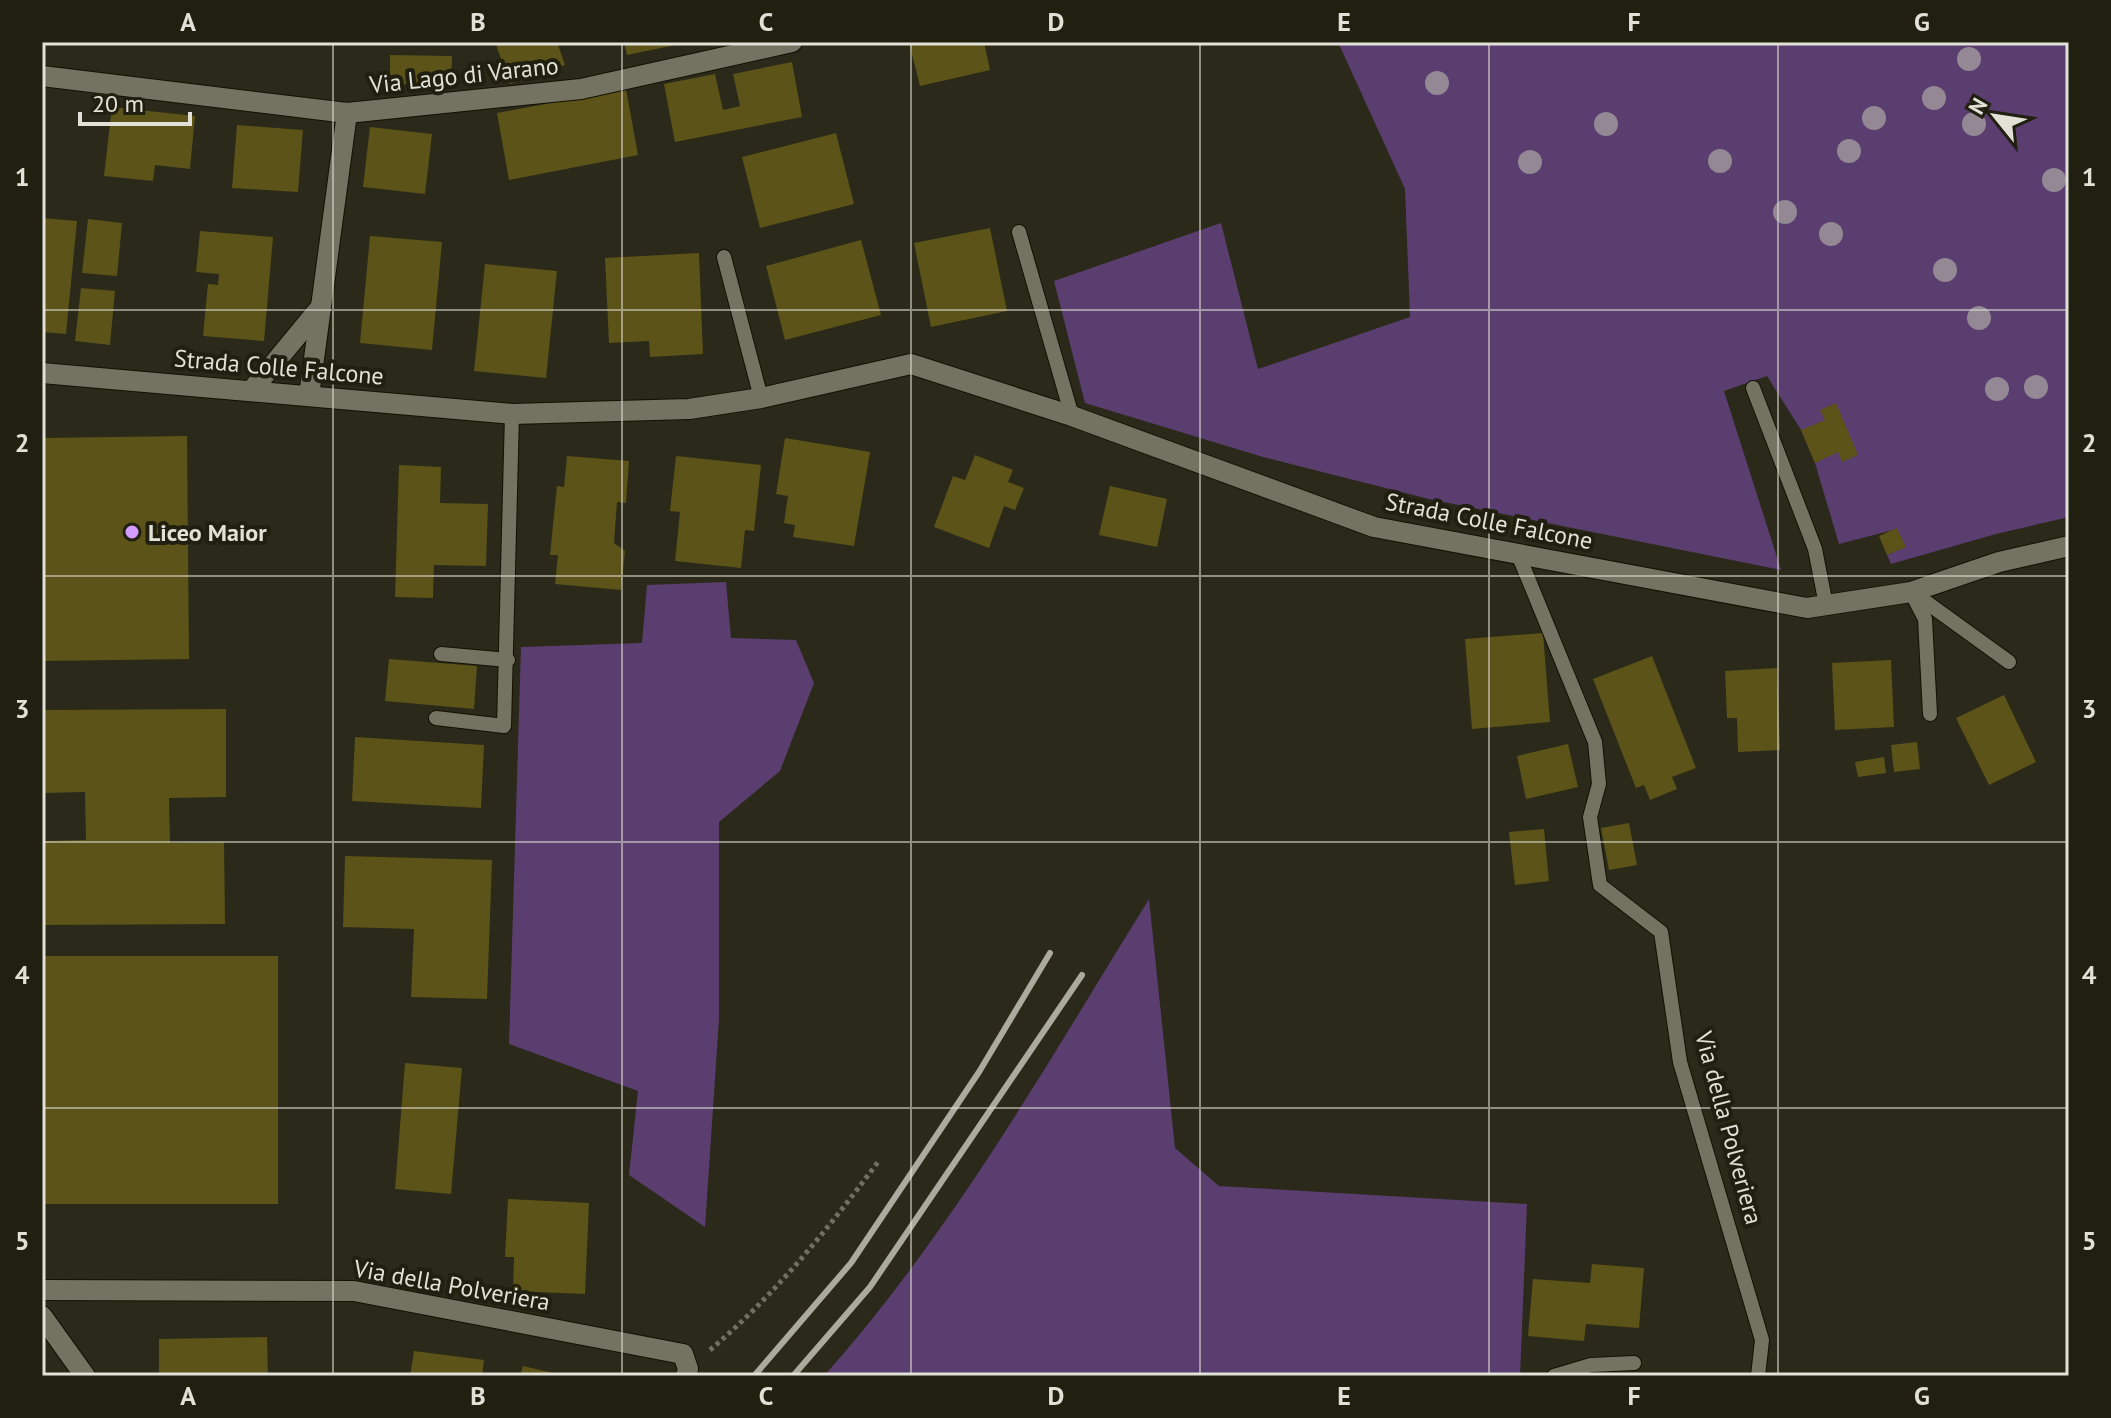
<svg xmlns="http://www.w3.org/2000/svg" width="2111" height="1418" viewBox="0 0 2111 1418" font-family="'PT Sans',sans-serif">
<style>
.green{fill:#5a3e70}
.building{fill:#5c5318}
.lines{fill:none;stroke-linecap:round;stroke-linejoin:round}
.service-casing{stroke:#131104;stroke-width:16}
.minor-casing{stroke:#131104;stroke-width:22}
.path{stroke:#717062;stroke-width:5;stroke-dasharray:4 4;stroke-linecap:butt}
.service{stroke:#747260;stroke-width:14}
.minor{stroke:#747260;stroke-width:20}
.rail{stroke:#abaa9e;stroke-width:6}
.tree{fill:#938894}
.grid{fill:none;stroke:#e2e1d7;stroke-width:2;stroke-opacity:0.55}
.poi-dot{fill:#d29cfd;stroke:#211f10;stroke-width:3}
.labels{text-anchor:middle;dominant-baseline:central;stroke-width:8;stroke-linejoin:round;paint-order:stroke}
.street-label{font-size:24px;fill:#e2e1d7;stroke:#211f10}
.poi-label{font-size:24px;font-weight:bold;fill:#e2e1d7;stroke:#211f10;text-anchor:start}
.neatline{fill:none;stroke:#e2e1d7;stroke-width:3}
.grid-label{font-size:26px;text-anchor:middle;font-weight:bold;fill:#e2e1d7}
</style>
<rect width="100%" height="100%" fill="#2b2919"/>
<g class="green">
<path d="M1338 42H2069V517L1996 534 1891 564 1887 555 1905 547 1897 529 1839 544 1815 463 1801 430 1767 376 1724 391 1781 570 1429 499 1263 457 1085 403 1054 281 1221 223 1258 369 1410 317 1405 189Z"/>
<path d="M726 582 731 638 796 640 814 683 780 771 719 822V1019L705 1227 629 1175 638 1091 509 1044 521 647 642 643 647 585Z"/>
<path d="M1149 899 1175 1148 1219 1186 1527 1204 1520 1376H824C952 1232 1048 1062 1149 899Z"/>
</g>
<g class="building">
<path d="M495 42H557L565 65 510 84Z"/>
<path d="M624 42H684L685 43 627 55Z"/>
<path d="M909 42H984L990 70 920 86Z"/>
<path d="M390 55 452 56 451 85 390 84Z"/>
<path d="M792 62 802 117 675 142 664 84 715 74 723 110 740 106 733 74Z"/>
<path d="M626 89 638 155 509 180 497 113Z"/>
<path d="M112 107 195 116 190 169 155 165 153 181 104 176Z"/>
<path d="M237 125 303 130 298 192 232 188Z"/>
<path d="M370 127 432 134 425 194 363 187Z"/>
<path d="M836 133 854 204 760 228 742 157Z"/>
<path d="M42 218 77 221 66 334 42 332Z"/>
<path d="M88 219 122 223 117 276 82 273Z"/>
<path d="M990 228 1007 311 931 327 914 243Z"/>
<path d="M200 231 273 237 264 341 203 336 208 284 218 285 219 274 196 272Z"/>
<path d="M370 236 442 242 432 350 360 343Z"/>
<path d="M861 240 881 315 785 340 766 266Z"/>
<path d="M699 253 703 354 650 357 649 341 609 343 605 258Z"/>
<path d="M485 264 557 271 546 378 474 371Z"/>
<path d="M81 288 115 291 110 345 75 341Z"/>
<path d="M1836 403 1858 455 1842 462 1838 452 1815 463 1801 430 1825 420 1820 410Z"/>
<path d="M187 436 189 659 42 661V438Z"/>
<path d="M785 438 870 452 854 546 793 537 795 525 784 523 788 496 776 494Z"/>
<path d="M975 455 1013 470 1008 482 1024 488 1015 510 1004 506 989 548 934 527 953 476 965 480Z"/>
<path d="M567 456 629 461 626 503 617 502 614 543 625 551 621 590 555 584 558 555H550L557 486 564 487Z"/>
<path d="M676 456 761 465 754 531 745 530 741 568 675 561 680 512 670 511Z"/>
<path d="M399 465 441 467 440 503 488 504 486 566 434 565 433 598 395 597Z"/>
<path d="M1110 486 1167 499 1157 547 1099 535Z"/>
<path d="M1897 528 1906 547 1887 555 1879 536Z"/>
<path d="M1543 633 1550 722 1472 729 1465 639Z"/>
<path d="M1652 656 1696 768 1672 777 1677 789 1650 800 1644 785 1636 788 1593 679Z"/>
<path d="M389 659 477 666 474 709 385 701Z"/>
<path d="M1891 660 1894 727 1835 730 1832 663Z"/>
<path d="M1777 668 1780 750 1738 752 1737 718H1727L1725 671Z"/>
<path d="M2004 695 2036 762 1989 785 1956 718Z"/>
<path d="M226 709V797L169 798 170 843 224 842 225 924 42 925V841L86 840 85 792 42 793V710Z"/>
<path d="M355 737 484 745 481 808 352 801Z"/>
<path d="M1917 742 1920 769 1894 772 1891 745Z"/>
<path d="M1568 744 1578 787 1526 799 1517 756Z"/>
<path d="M1884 757 1886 773 1858 777 1855 762Z"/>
<path d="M1629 823 1637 865 1609 870 1601 828Z"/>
<path d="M1544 829 1549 881 1515 885 1509 832Z"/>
<path d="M345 856 492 860 487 999 411 997 414 929 343 927Z"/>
<rect x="42" y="956" width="236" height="248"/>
<path d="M405 1063 462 1068 451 1194 395 1189Z"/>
<path d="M508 1199 589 1203 585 1294 513 1291 514 1257H505Z"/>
<path d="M1592 1264 1644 1268 1639 1328 1586 1324 1584 1341 1528 1336 1533 1279 1590 1283Z"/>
<path d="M267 1337 268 1376H159V1339Z"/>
<path d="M414 1351 484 1360 482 1376H410Z"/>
<path d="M523 1366 562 1375V1376H520Z"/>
</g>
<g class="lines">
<g class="service-casing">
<g id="service">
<path d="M1019 232 1072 416"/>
<path d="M724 257 761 398"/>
<path d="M1753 388 1815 549 1826 605"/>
<path d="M1518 554 1595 742 1599 784 1590 817 1600 885 1661 932 1680 1062 1762 1340 1758 1376"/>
<path d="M1911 592 1925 619 1930 714"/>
<path d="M1915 594 2009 662"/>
<path d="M441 654 508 660"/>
<path d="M436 718 504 726 512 414"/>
<path d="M1554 1376 1591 1365 1634 1363"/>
</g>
</g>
<g class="minor-casing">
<g id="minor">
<path d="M42 76 347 113 581 89 792 42"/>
<path d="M42 373 512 414 689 409 761 398 911 364 1072 416 1374 527 1807 608 1911 592 1999 562 2069 546"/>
<path d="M252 390 320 308"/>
<path d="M309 396 347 113"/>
<path d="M42 1290 354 1291 683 1354 688 1369 686 1376"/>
<path d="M42 1316 85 1376"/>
</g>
</g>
<path class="path" d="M710 1350C775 1295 827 1230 878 1162"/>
<use href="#service" class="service"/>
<use href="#minor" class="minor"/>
<g class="rail">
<path d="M754 1376 851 1263 979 1072 1050 953"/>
<path d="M793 1376 870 1287 1082 975"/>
</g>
</g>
<g class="tree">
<circle cx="1969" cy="59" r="12"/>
<circle cx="1437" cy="83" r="12"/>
<circle cx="1934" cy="98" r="12"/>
<circle cx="1874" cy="118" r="12"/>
<circle cx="1606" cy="124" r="12"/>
<circle cx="1974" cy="124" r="12"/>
<circle cx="1849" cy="151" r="12"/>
<circle cx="1720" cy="161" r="12"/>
<circle cx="1530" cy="162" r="12"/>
<circle cx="2054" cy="180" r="12"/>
<circle cx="1785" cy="212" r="12"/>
<circle cx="1831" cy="234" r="12"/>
<circle cx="1945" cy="270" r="12"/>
<circle cx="1979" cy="318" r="12"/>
<circle cx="2036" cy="387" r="12"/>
<circle cx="1997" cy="389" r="12"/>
</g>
<path class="grid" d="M333 42V1376M622 42V1376M911 42V1376M1200 42V1376M1489 42V1376M1778 42V1376M42 310H2069M42 576H2069M42 842H2069M42 1108H2069"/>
<circle class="poi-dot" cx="132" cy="532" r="8"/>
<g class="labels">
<g class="street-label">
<text transform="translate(464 75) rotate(-6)">Via Lago di Varano</text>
<text transform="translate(279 367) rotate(5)">Strada Colle Falcone</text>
<text transform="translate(1489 521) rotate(11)">Strada Colle Falcone</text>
<text transform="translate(1729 1128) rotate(75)">Via della Polveriera</text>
<text transform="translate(452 1285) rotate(10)">Via della Polveriera</text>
</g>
<g class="poi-label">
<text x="148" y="532">Liceo Maior</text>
</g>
</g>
<rect width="2111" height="1418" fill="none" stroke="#211f10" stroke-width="88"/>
<g transform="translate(1995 116) rotate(300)" stroke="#211f10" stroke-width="6" paint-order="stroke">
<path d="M0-6L14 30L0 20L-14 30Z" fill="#e2e1d7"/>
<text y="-12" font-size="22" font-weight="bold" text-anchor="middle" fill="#e2e1d7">N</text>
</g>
<path d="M80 112v12h110v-12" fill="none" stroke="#e2e1d7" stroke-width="4"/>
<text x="92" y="112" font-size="24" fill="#e2e1d7" stroke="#211f10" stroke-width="6" paint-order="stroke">20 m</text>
<rect x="44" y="44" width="2023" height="1330" class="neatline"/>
<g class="grid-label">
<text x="188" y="31">A</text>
<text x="478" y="31">B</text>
<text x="766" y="31">C</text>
<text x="1056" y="31">D</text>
<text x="1344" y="31">E</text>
<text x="1634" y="31">F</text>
<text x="1922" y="31">G</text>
<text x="22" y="186">1</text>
<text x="2089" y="186">1</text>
<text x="22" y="452">2</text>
<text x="2089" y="452">2</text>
<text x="22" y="718">3</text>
<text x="2089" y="718">3</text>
<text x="22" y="984">4</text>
<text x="2089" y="984">4</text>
<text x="22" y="1250">5</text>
<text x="2089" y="1250">5</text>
<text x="188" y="1405">A</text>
<text x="478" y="1405">B</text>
<text x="766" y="1405">C</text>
<text x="1056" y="1405">D</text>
<text x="1344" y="1405">E</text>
<text x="1634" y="1405">F</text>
<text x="1922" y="1405">G</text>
</g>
</svg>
